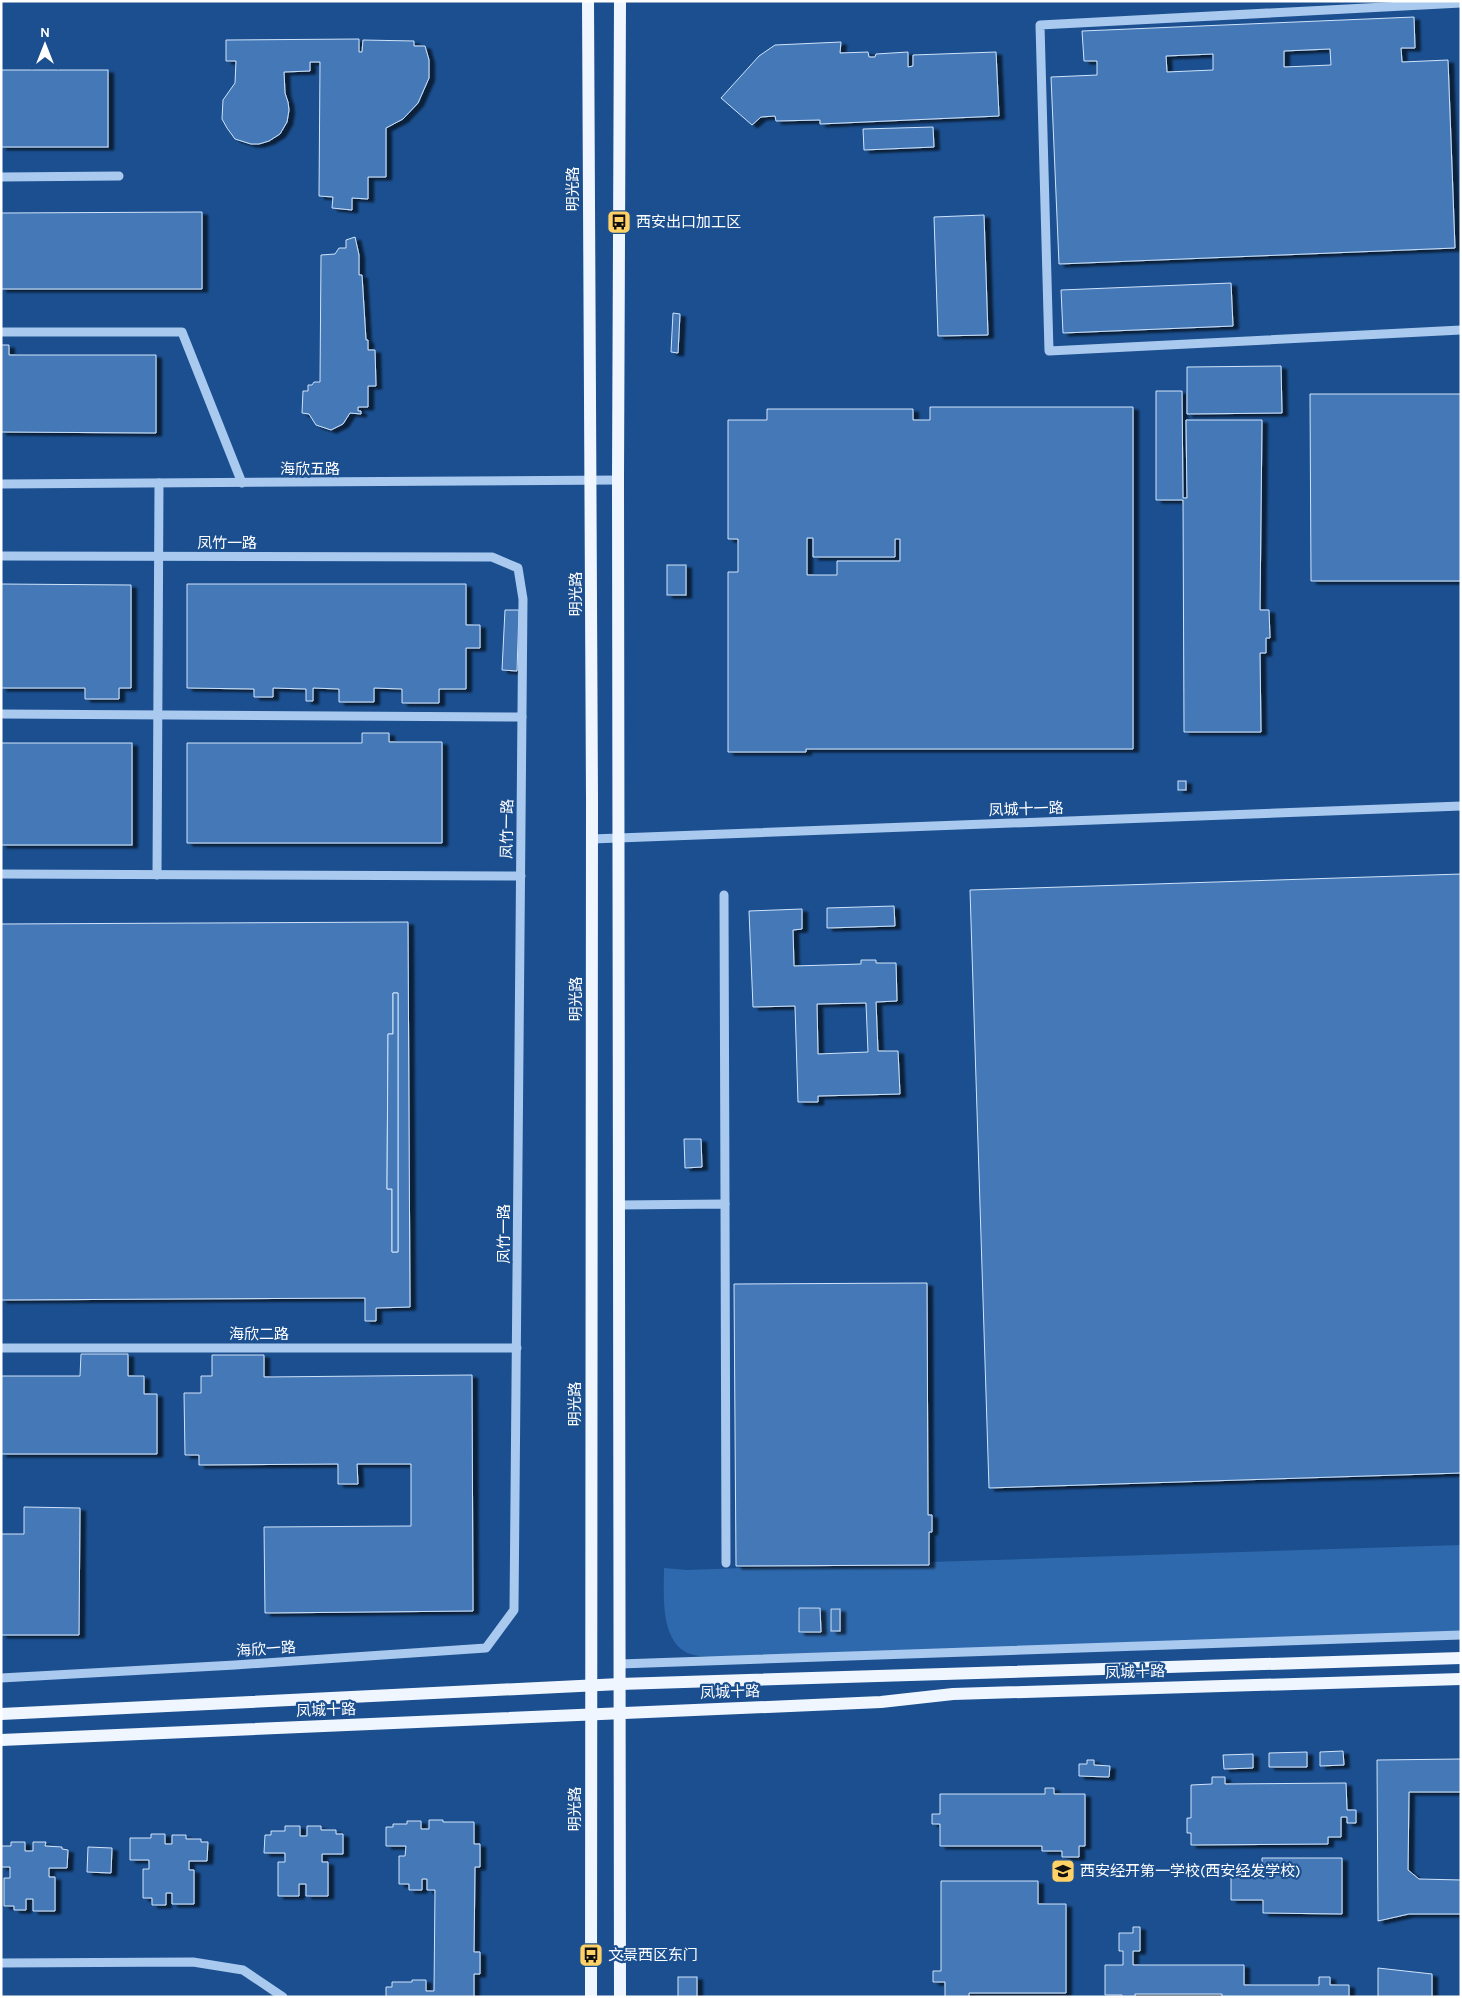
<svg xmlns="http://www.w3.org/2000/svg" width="1462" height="1998" viewBox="0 0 1462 1998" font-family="Karla,'Noto Sans SC',sans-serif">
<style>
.green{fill:#2e69ad;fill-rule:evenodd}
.building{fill:#4478b7;stroke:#cfe3fa;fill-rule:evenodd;filter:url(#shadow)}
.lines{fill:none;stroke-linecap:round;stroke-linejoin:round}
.minor{stroke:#a9c9ee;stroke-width:9}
.major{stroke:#f0f6ff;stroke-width:12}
.labels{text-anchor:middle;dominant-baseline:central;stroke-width:4.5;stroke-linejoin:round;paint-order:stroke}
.street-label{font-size:15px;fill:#fff;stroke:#1b4f8f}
.poi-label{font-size:15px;fill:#fff;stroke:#1b4f8f;text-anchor:start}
</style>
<defs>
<filter id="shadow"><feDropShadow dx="5.5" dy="3" stdDeviation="1" flood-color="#0009"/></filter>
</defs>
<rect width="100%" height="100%" fill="#1b4f8f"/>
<path class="green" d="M1461 1545V1632L710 1657C701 1656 692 1656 684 1651 660 1636 664 1592 664 1568L687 1570 827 1565H929V1562ZM820 1607 821 1632 799 1633 798 1608ZM830 1608 840 1609V1632L831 1631Z"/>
<g class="building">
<path d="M1414 17 1415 48H1401L1402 62 1448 60 1455 248 1059 264 1051 77 1097 75V61H1084L1082 31ZM1330 49 1331 65 1284 67V51ZM1213 54V70L1167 72 1166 56Z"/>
<path d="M359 39V52H362L363 40 414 41V46H425L429 60V78L418 103 403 119 386 128V177H368V199L352 198V210L332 208 333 197 319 196 320 62H310V71L284 72 285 93 288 102 289 110 287 122 280 134 269 141 259 144H251L235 139 227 128 222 119 223 100 235 83 236 61H226V40Z"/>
<path d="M841 42 840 53 868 52 869 57H875L876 54 908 52V67L913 66V55L996 52 999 116 820 124V120L776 121 775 116 761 117 752 125 721 98 759 56 775 45Z"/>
<rect x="1" y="70" width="107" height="77"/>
<path d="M933 127 934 147 864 150 863 129Z"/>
<path d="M202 212V289H1V213Z"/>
<path d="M984 215 988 335 938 336 934 217Z"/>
<path d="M355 237 359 255V275H362L366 340H368V350H375L376 386H368V407H358V411H361V414L350 413 343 424 331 430 316 425 309 414 302 413 303 391H308V385H312L314 382H320L321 255 335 254 339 248H346V240Z"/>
<path d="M1231 283 1233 326 1063 333 1061 290Z"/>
<path d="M673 313 680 314 678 353 671 352Z"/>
<path d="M1 345H9V355H156V433L1 432Z"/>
<path d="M1281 366 1282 413 1187 414V367Z"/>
<path d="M1156 391H1182L1183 498H1187L1186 420H1262L1260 610H1269L1270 638H1266V653H1260L1261 732H1184L1183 500H1156Z"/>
<path d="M1310 394H1461V581H1311Z"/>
<path d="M930 407H1133V749H806V752H728V572H738V539H728V420H767V409H913V420H930ZM807 538H813V557H895V539H900V561H837V575H807Z"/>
<rect x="667" y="565" width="19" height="30"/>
<path d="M1 584 131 585V688H119V699H85V688H1Z"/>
<path d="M187 584H466V625H480V648H466V689H439V703H402V689L374 688V702H339V689L313 688V701H306V689L273 688V697H254V689L187 688Z"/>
<path d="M505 610H519L517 671 502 670Z"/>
<path d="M362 733H389V742H442V843H187V743H362Z"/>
<rect x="1" y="743" width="131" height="102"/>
<rect x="1178" y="781" width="8" height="9"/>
<path d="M1461 874V1473L989 1488 970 890Z"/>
<path d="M894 906 895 926 827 928V908Z"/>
<path d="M802 909V929L793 930 794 966 861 964V960H876V963H896L897 1001 876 1002 878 1051H898L900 1094 818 1096V1102H798L795 1006 753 1007 749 911ZM866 1003 868 1052 818 1054 817 1004Z"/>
<path d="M408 922 410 1307 376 1308V1321H365V1298L1 1300V924ZM393 993H398V1252H392V1189H387L388 1034H393Z"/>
<path d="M393 993H398V1252H392V1189H387L388 1034H393Z"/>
<path d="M684 1139H701L702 1167 685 1168Z"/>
<path d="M927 1283 928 1515H932V1532H929V1565L736 1566 734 1284Z"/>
<path d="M81 1354H128V1376H144V1394H157V1454H1V1376H80Z"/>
<path d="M212 1355H264V1377L472 1375 473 1611 265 1613 264 1527 411 1526V1464H357L358 1484H338V1464L199 1465V1455H185L184 1393H201V1376H212Z"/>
<path d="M24 1507 80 1508 79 1635H1V1534H24Z"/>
<path d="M799 1608H820L821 1632H799Z"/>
<rect x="831" y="1609" width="9" height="22"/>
<path d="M1343 1751 1344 1765 1320 1766V1752Z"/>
<path d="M1307 1752V1767H1269V1753Z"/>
<path d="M1253 1754V1768L1224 1769 1223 1755Z"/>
<path d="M1461 1759V1792H1409L1408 1870 1419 1879 1461 1880V1914H1409L1378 1921 1377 1760Z"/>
<path d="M1087 1760H1094V1765L1110 1766 1109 1777 1079 1776V1764H1087Z"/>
<path d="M1212 1777H1225V1784L1346 1783 1347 1810H1356V1823H1347V1817H1341V1837H1328V1844L1191 1845V1833H1187V1818H1191V1785L1212 1784Z"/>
<path d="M1045 1788H1054V1794H1085V1846H1079V1857H1062V1851H1042V1846H940V1824H932V1814H940V1794H1045Z"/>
<path d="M429 1820H443V1822H474V1844H480V1867H475L474 1952H480V1974H474V1997H386V1987H392V1982H412V1980H426V1991H434L435 1890H427V1879H422V1890H409V1884H399V1856H405L406 1846H386V1827H393V1824H407V1821H421V1829H429Z"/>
<path d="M285 1826H300V1836H307V1826H321V1830H336V1834H343V1854H322V1862H328V1896H306V1884H299V1896H278V1862H285V1853H264L265 1835H271V1831H285Z"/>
<path d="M151 1834H165V1844H172V1835H186V1839H201V1842H208L207 1861H189V1870H194V1904H172V1893H166V1905H152V1898H143V1869H149V1860H130V1838H151Z"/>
<path d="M11 1842H25V1851H33V1842H46L45 1846 62 1847V1849L68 1850 67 1868H49V1877H55V1911H33V1899H26V1910H14V1906H4V1878H10V1867H1V1846H11Z"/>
<path d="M88 1847 112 1848 111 1873 87 1872Z"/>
<path d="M1262 1858H1342V1914L1263 1913V1900H1231V1871H1262Z"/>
<path d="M941 1881H1038V1904H1066V1993H969V1997H945V1982H933V1971H941Z"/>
<path d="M1133 1927H1140V1951H1133V1965H1244V1985H1319V1977H1330V1985H1349V1997H1222V1994H1135V1997H1122V1995H1105V1965H1123V1951H1119V1933H1133Z"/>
<path d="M1378 1968 1432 1974V1997H1378Z"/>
<rect x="678" y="1977" width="19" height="20"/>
</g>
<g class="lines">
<g class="minor">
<path d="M1461 3 1040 25 1049 351 1461 330"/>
<path d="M1 177 119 176"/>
<path d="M1 332H182L242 483"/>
<path d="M1 484 618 480"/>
<path d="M1 556 492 557 518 568 523 599 514 1610 486 1648 235 1665 1 1678"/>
<path d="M1 714 522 717"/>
<path d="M592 839 1461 806"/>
<path d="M1 874 521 876"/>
<path d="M157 875 159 483"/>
<path d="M724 895 725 1204"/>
<path d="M619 1205 725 1204 726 1563"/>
<path d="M1 1348H517"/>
<path d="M620 1664 1461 1635"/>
<path d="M1 1963 193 1962 243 1970 283 1997"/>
</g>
<g class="major">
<path d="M588 1 592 800 591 1997"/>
<path d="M1 1714 620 1684 1461 1658"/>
<path d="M1 1740 881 1702 953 1694 1461 1679"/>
<path d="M620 1997 618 480 620 1"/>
</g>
</g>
<defs>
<g id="bus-square" transform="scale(1.25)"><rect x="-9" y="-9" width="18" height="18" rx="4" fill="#ffd166" stroke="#1b4f8f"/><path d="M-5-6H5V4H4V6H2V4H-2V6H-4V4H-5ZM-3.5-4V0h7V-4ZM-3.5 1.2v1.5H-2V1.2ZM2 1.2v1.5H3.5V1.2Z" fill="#111"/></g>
<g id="school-square" transform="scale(1.25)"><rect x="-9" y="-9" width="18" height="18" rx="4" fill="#ffd166" stroke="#1b4f8f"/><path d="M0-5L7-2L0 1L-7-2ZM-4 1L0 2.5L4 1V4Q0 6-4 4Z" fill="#111"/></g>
</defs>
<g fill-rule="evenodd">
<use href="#bus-square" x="619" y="222"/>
<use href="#school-square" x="1063" y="1871"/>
<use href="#bus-square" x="591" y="1955"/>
</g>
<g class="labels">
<g class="street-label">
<text transform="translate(573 189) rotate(-90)">明光路</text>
<text x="310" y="469">海欣五路</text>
<text x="227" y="543">凤竹一路</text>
<text transform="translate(576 594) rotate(-90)">明光路</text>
<text transform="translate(1026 809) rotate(-2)">凤城十一路</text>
<text transform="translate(507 829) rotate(-89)">凤竹一路</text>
<text transform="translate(576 999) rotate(-90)">明光路</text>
<text transform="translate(504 1234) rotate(-90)">凤竹一路</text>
<text x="259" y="1334">海欣二路</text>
<text transform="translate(575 1404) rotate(-90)">明光路</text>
<text transform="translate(266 1649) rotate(-4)">海欣一路</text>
<text transform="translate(1135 1672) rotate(-2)">凤城十路</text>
<text transform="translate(730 1692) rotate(-2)">凤城十路</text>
<text transform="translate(326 1710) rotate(-2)">凤城十路</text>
<text transform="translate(575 1809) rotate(-90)">明光路</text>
</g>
<g class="poi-label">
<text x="636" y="222">西安出口加工区</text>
<text x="1080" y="1871">西安经开第一学校(西安经发学校)</text>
<text x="608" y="1955">文景西区东门</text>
</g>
</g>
<rect width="1462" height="1998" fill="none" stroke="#ffffff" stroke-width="5"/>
<g transform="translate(45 45)" stroke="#1b4f8f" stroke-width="4" paint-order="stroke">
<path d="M0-4L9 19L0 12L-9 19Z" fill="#ffffff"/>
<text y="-8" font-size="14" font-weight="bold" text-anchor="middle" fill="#ffffff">N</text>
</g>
</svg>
